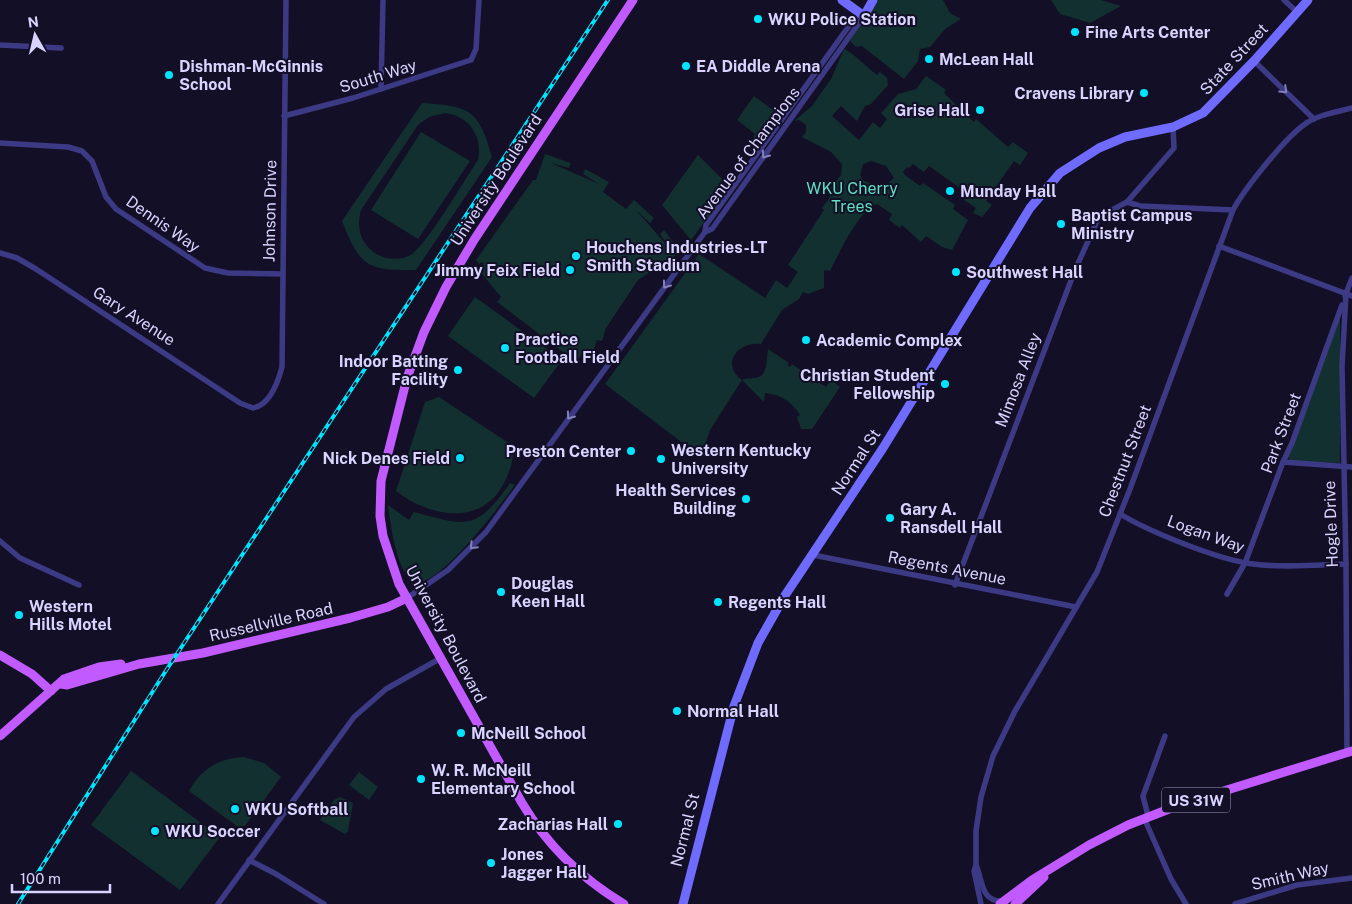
<svg xmlns="http://www.w3.org/2000/svg" width="1352" height="904" viewBox="0 0 1352 904" font-family="'Public Sans',sans-serif">
<style>
.green{fill:#12302f;fill-rule:evenodd}
.lines{fill:none;stroke-linecap:round;stroke-linejoin:round}
.street{stroke:#3d3a85;stroke-width:5.5}
.secondary{stroke:#6f6bff;stroke-width:9}
.primary{stroke:#c25bff;stroke-width:9}
.rail-casing{stroke:#00e5ff;stroke-width:4}
.rail{stroke:#130f26;stroke-width:2;stroke-dasharray:5.5;stroke-linecap:butt}
.oneway{stroke:#837fbc}
.poi-dot{fill:#00e5ff;stroke:#130f26;stroke-width:2}
.labels{text-anchor:middle;dominant-baseline:central;stroke-width:4;stroke-linejoin:round;paint-order:stroke}
.shield{fill:#130f26;stroke:#9e99be;stroke-width:1}
.shield-label{font-size:15px;font-weight:bold;fill:#d9d4ff}
.poi-label{font-size:16px;font-weight:bold;fill:#d9d4ff;stroke:#130f26;text-anchor:start}
.street-label{font-size:16px;fill:#d9d4ff;stroke:#130f26}
.park-label{font-size:16px;fill:#5fe0c0;stroke:#130f26}
</style>
<rect width="100%" height="100%" fill="#130f26"/>
<g class="green">
<path d="M874 0H943L950 13 961 19 945 29 930 47 920 49 918 61 904 79 862 46 856 47 850 41Z"/>
<path d="M1051 0H1101L1121 6 1090 23 1060 14Z"/>
<path d="M844 49C851 51 869 69 877 75L880 72 887 78 888 85 871 104 865 106 857 121 841 106 832 116 859 140 873 122 880 128 887 119 881 113 898 94 916 89 926 76 946 90 944 93 974 122 976 119 1008 147 1013 142 1028 153 1020 165 1014 161 986 201 992 205 982 217 973 213 976 208 964 200 968 194 929 166 924 172 913 164 909 168 907 167 903 172 905 175 920 186 923 183 955 205 953 209 968 220 952 250 942 247 926 236 921 242 902 225 900 228 889 220 892 214 877 204C860 209 840 251 830 271L824 270V288L808 294 803 292 799 299 782 310 761 344C738 341 720 364 742 380 746 378 749 379 754 378 769 377 766 360 768 349L789 363 787 365 790 367 792 364 806 374 804 377 808 379 810 377 826 387 831 380 840 387 812 429H801L797 417 800 415C792 402 780 394 765 393L764 402 742 380 710 430 701 457 605 384 699 254 765 298 776 280 787 288 798 272 788 265 824 210 822 208 833 193 829 190 841 175 842 164 831 152 802 137 806 132V125L799 120 794 121 812 106 831 79ZM871 161 886 166 894 178 883 187 864 181 860 175 863 164Z"/>
<path d="M754 96 781 116 759 146 752 140 755 134 737 120Z"/>
<path d="M422 103C469 106 479 109 492 157L416 270C368 271 360 267 342 221ZM445 113C469 116 483 136 478 160 465 179 428 243 412 254 399 262 381 260 370 249 359 239 357 224 361 210L418 125 429 117Z"/>
<path d="M421 132 470 161 418 239 371 210Z"/>
<path d="M545 154 571 163 569 168 551 163 599 184 583 174 585 169 609 182 603 192 626 209 634 200 654 218 650 223 636 210 670 249 660 234 664 230 681 252 638 280 606 328 602 341 597 340 593 352 585 350 576 362 497 302 501 297 478 269 484 264 483 262 479 264 476 260 533 180H536Z"/>
<path d="M698 155 730 187 691 240 662 205Z"/>
<path d="M475 297 562 360 534 398 448 336Z"/>
<path d="M1340 317V463L1290 461 1288 457Z"/>
<path d="M439 397 513 446C514 460 510 471 504 483 481 528 428 516 396 491L425 402Z"/>
<path d="M510 483 515 485C502 503 439 587 416 582 397 578 390 522 388 505L409 520 414 512C466 526 476 532 510 483Z"/>
<path d="M244 757 264 763 281 777 245 826 238 827 189 791C201 769 219 758 244 757Z"/>
<path d="M131 771 220 837 180 890 91 825Z"/>
<path d="M359 772 378 787 369 800 349 785Z"/>
<path d="M340 797 353 803 348 831 345 834 320 820 334 800Z"/>
</g>
<g class="lines">
<g class="street">
<path d="M1284 0 1297 12"/>
<path d="M0 45 61 48"/>
<path d="M1254 61 1314 119"/>
<path d="M381 89 383 0"/>
<path d="M284 116 353 98 471 60 476 49 479 0"/>
<path d="M0 143 68 147 82 151 92 161 106 197 116 209 205 268 228 273 283 274"/>
<path d="M1127 202 1140 206 1233 210"/>
<path d="M705 232 712 229 864 16"/>
<path d="M1219 246 1352 296"/>
<path d="M0 253 17 258 36 269 240 403 253 408C270 405 278 382 282 367L286 0"/>
<path d="M1346 294 1342 366 1346 564 1347 753"/>
<path d="M1345 296 1352 278"/>
<path d="M1283 462 1352 467"/>
<path d="M1120 514C1150 532 1219 560 1253 564 1284 568 1316 565 1346 564"/>
<path d="M0 541 20 558 79 585"/>
<path d="M813 555 1076 607"/>
<path d="M955 585 1075 270 1099 217 1127 202 1174 148 1173 127"/>
<path d="M1227 594 1245 563 1283 462 1292 443 1342 305"/>
<path d="M407 598 448 570 486 532 705 232 706 225 859 12"/>
<path d="M1148 816 1143 796 1165 736"/>
<path d="M1144 818 1171 879 1186 904"/>
<path d="M249 860 276 874 324 904"/>
<path d="M976 865C983 880 980 902 1003 901"/>
<path d="M218 904 354 717 386 689 441 658"/>
<path d="M981 904 974 871 976 865V831L981 797 993 756 1015 711 1097 572 1130 489 1233 210C1245 188 1285 138 1305 124 1317 115 1337 112 1352 108"/>
<path d="M1235 904 1297 885 1352 878"/>
</g>
<g class="secondary">
<path d="M842 0 864 16 873 0"/>
<path d="M683 904 734 706 758 643 784 597 883 448 1030 208 1060 173 1099 148 1125 137 1173 127 1203 113 1254 61 1308 0"/>
</g>
<g class="primary">
<path d="M0 655 32 674 51 691"/>
<path d="M61 684 67 685 139 664 203 653 350 618 388 607 407 598"/>
<path d="M0 736 64 679 99 667 121 664"/>
<path d="M624 904C582 879 547 845 522 803L399 584 383 536 380 516 381 481 407 378 424 332 446 287 474 240 633 0"/>
<path d="M1000 904 1032 880 1089 845 1128 825 1182 804 1352 751"/>
<path d="M1015 904 1044 877"/>
</g>
<g class="rail-casing">
<path id="rail" d="M18 904 167 669 608 0"/>
</g>
<use href="#rail" class="rail"/>
</g>
<defs><path id="oneway-chevron" d="M-2-3.5L2.5 0L-2 3.5" fill="none" stroke-width="1.6" stroke-linecap="round" stroke-linejoin="round" transform="scale(1.25)"/></defs>
<g class="oneway">
<use href="#oneway-chevron" transform="translate(1284 90) rotate(44)"/>
<use href="#oneway-chevron" transform="translate(765 155) rotate(126)"/>
<use href="#oneway-chevron" transform="translate(666 285) rotate(126)"/>
<use href="#oneway-chevron" transform="translate(570 416) rotate(126)"/>
<use href="#oneway-chevron" transform="translate(473 546) rotate(134)"/>
</g>
<g class="poi-dot">
<circle cx="758" cy="19" r="5"/>
<circle cx="1075" cy="32" r="5"/>
<circle cx="929" cy="59" r="5"/>
<circle cx="686" cy="66" r="5"/>
<circle cx="169" cy="75" r="5"/>
<circle cx="1144" cy="93" r="5"/>
<circle cx="980" cy="110" r="5"/>
<circle cx="950" cy="191" r="5"/>
<circle cx="1061" cy="224" r="5"/>
<circle cx="576" cy="256" r="5"/>
<circle cx="570" cy="270" r="5"/>
<circle cx="956" cy="272" r="5"/>
<circle cx="806" cy="340" r="5"/>
<circle cx="505" cy="348" r="5"/>
<circle cx="458" cy="370" r="5"/>
<circle cx="945" cy="384" r="5"/>
<circle cx="631" cy="451" r="5"/>
<circle cx="460" cy="458" r="5"/>
<circle cx="661" cy="459" r="5"/>
<circle cx="746" cy="499" r="5"/>
<circle cx="890" cy="518" r="5"/>
<circle cx="501" cy="592" r="5"/>
<circle cx="718" cy="602" r="5"/>
<circle cx="19" cy="615" r="5"/>
<circle cx="677" cy="711" r="5"/>
<circle cx="461" cy="733" r="5"/>
<circle cx="421" cy="779" r="5"/>
<circle cx="235" cy="809" r="5"/>
<circle cx="618" cy="824" r="5"/>
<circle cx="155" cy="831" r="5"/>
<circle cx="491" cy="863" r="5"/>
</g>
<g class="labels">
<rect class="shield" x="1162" y="787.5" width="68" height="25" rx="4"/>
<g class="shield-label">
<text x="1196" y="800">US 31W</text>
</g>
<g class="poi-label">
<text x="768" y="19">WKU Police Station</text>
<text x="1085" y="32">Fine Arts Center</text>
<text x="939" y="59">McLean Hall</text>
<text x="179" y="66">Dishman-McGinnis<tspan x="179" dy="18">School</tspan></text>
<text x="696" y="66">EA Diddle Arena</text>
<text x="1134" y="93" text-anchor="end">Cravens Library</text>
<text x="970" y="110" text-anchor="end">Grise Hall</text>
<text x="960" y="191">Munday Hall</text>
<text x="1071" y="215">Baptist Campus<tspan x="1071" dy="18">Ministry</tspan></text>
<text x="586" y="247">Houchens Industries-LT<tspan x="586" dy="18">Smith Stadium</tspan></text>
<text x="560" y="270" text-anchor="end">Jimmy Feix Field</text>
<text x="966" y="272">Southwest Hall</text>
<text x="515" y="339">Practice<tspan x="515" dy="18">Football Field</tspan></text>
<text x="816" y="340">Academic Complex</text>
<text x="448" y="361" text-anchor="end">Indoor Batting<tspan x="448" dy="18">Facility</tspan></text>
<text x="935" y="375" text-anchor="end">Christian Student<tspan x="935" dy="18">Fellowship</tspan></text>
<text x="671" y="450">Western Kentucky<tspan x="671" dy="18">University</tspan></text>
<text x="621" y="451" text-anchor="end">Preston Center</text>
<text x="450" y="458" text-anchor="end">Nick Denes Field</text>
<text x="736" y="490" text-anchor="end">Health Services<tspan x="736" dy="18">Building</tspan></text>
<text x="900" y="509">Gary A.<tspan x="900" dy="18">Ransdell Hall</tspan></text>
<text x="511" y="583">Douglas<tspan x="511" dy="18">Keen Hall</tspan></text>
<text x="728" y="602">Regents Hall</text>
<text x="29" y="606">Western<tspan x="29" dy="18">Hills Motel</tspan></text>
<text x="687" y="711">Normal Hall</text>
<text x="471" y="733">McNeill School</text>
<text x="431" y="770">W. R. McNeill<tspan x="431" dy="18">Elementary School</tspan></text>
<text x="245" y="809">WKU Softball</text>
<text x="608" y="824" text-anchor="end">Zacharias Hall</text>
<text x="165" y="831">WKU Soccer</text>
<text x="501" y="854">Jones<tspan x="501" dy="18">Jagger Hall</tspan></text>
</g>
<g class="street-label">
<text transform="translate(1234 59) rotate(-47)">State Street</text>
<text transform="translate(378 76) rotate(-17)">South Way</text>
<text transform="translate(748 153) rotate(-53)">Avenue of Champions</text>
<text transform="translate(496 180) rotate(-57)">University Boulevard</text>
<text transform="translate(270 211) rotate(-89)">Johnson Drive</text>
<text transform="translate(163 224) rotate(35)">Dennis Way</text>
<text transform="translate(134 316) rotate(33)">Gary Avenue</text>
<text transform="translate(1018 380) rotate(-69)">Mimosa Alley</text>
<text transform="translate(1281 433) rotate(-69)">Park Street</text>
<text transform="translate(1125 461) rotate(-69)">Chestnut Street</text>
<text transform="translate(856 462) rotate(-57)">Normal St</text>
<text transform="translate(1331 524) rotate(-92)">Hogle Drive</text>
<text transform="translate(1206 534) rotate(20)">Logan Way</text>
<text transform="translate(947 568) rotate(11)">Regents Avenue</text>
<text transform="translate(271 622) rotate(-13)">Russellville Road</text>
<text transform="translate(446 634) rotate(62)">University Boulevard</text>
<text transform="translate(685 830) rotate(-76)">Normal St</text>
<text transform="translate(1290 876) rotate(-13)">Smith Way</text>
</g>
<g class="park-label">
<text x="852" y="188">WKU Cherry<tspan x="852" dy="18">Trees</tspan></text>
</g>
</g>
<g transform="translate(35 35) rotate(352)" stroke="#130f26" stroke-width="4" paint-order="stroke">
<path d="M0-4L9 19L0 12L-9 19Z" fill="#d9d4ff"/>
<text y="-8" font-size="14" font-weight="bold" text-anchor="middle" fill="#d9d4ff">N</text>
</g>
<path d="M12 884v8h98v-8" fill="none" stroke="#d9d4ff" stroke-width="2.5"/>
<text x="20" y="884" font-size="15" fill="#d9d4ff" stroke="#130f26" stroke-width="4" paint-order="stroke">100 m</text>
</svg>
